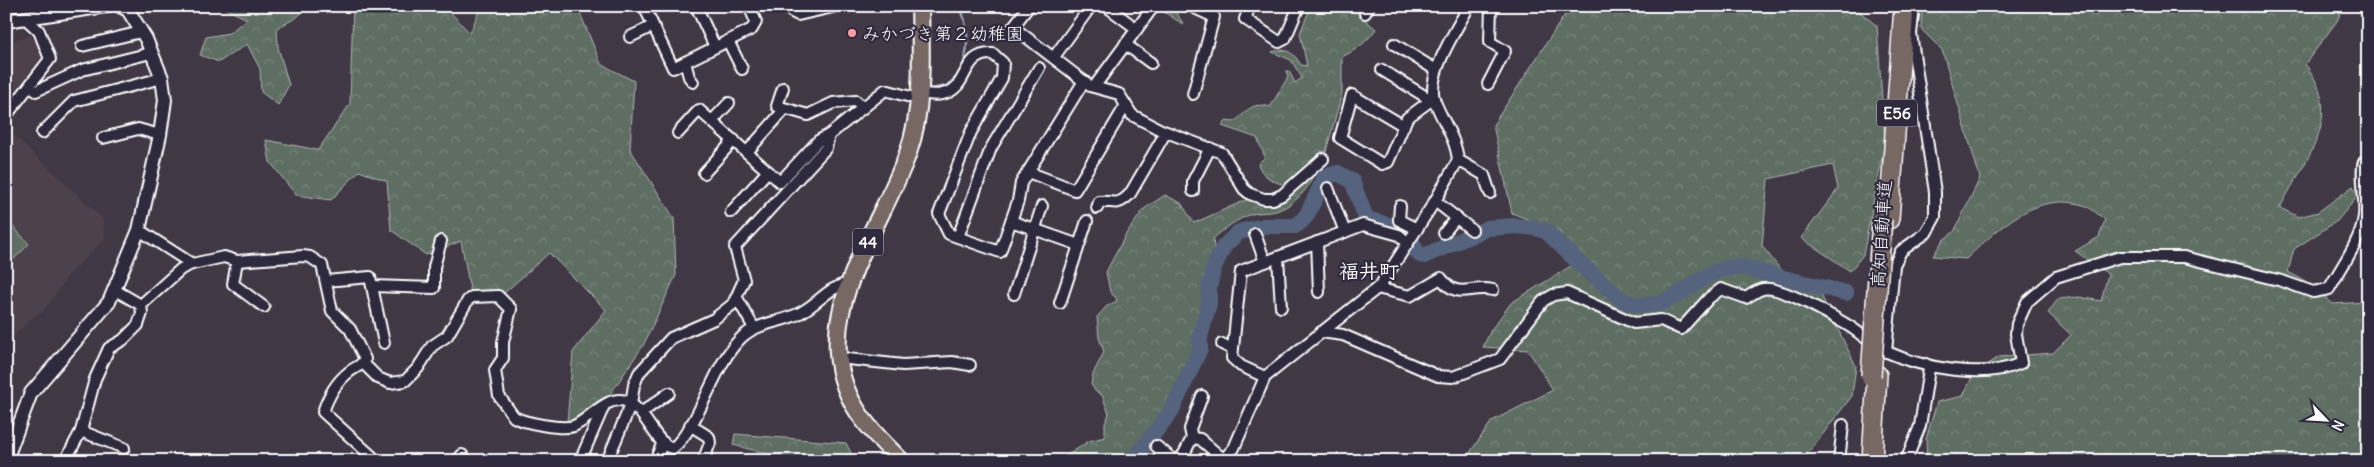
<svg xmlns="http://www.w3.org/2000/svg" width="2374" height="467" viewBox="0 0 2374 467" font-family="Delius,'Klee One',sans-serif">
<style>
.built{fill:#4e424c}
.green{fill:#5f6e64;stroke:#afb6b2}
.forest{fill:url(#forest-crowns);stroke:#afb6b2}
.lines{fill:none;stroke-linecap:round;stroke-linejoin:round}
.stream{stroke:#98a2b2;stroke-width:2.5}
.river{stroke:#54647e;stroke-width:16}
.minor-casing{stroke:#fff;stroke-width:14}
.tertiary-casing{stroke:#fff;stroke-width:16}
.primary-casing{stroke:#fff;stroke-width:20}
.motorway-casing{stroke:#fff;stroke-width:22}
.minor{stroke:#2f2a3d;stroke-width:10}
.tertiary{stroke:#2f2a3d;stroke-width:12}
.primary{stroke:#776864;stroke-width:16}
.motorway{stroke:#776864;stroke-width:19}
.motorway-bridge-casing{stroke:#fff;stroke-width:22;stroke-linecap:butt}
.motorway-bridge{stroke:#776864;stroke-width:19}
.poi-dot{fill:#ff9aa2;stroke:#2f2a3d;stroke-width:2}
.labels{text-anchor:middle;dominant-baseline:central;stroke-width:4.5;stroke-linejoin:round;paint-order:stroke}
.shield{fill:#2f2a3d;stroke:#c1bfc5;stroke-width:1}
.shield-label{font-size:16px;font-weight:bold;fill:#fff}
.poi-label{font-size:18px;fill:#fff;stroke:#2f2a3d;text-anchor:start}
.street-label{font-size:18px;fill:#fff;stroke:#2f2a3d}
.quarter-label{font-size:20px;font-weight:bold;fill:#fff;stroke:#2f2a3d}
</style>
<defs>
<pattern id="forest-crowns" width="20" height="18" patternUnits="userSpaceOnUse" patternTransform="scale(1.25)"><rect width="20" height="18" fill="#5f6e64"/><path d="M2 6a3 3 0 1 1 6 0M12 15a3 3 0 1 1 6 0" fill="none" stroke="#77847b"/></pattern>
</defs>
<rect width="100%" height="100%" fill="#413846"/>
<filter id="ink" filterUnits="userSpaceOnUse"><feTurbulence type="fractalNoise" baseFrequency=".02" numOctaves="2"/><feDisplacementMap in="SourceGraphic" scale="10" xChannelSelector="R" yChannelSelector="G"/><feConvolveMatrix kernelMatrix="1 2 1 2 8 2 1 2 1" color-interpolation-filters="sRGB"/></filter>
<g filter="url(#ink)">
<g class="built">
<path d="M30 36 37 42 44 59 6 109V43Z"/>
<path d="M6 128 102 218 105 238 68 276 43 312 33 317 6 343Z"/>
</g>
<path class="green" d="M6 219 29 244 6 267Z"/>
<g class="forest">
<path d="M220 6H300L305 10 296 18 277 28 278 47 289 85 278 105 261 92 260 69 247 44 219 62 200 55 206 37 229 33 247 19Z"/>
<path d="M353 6H444L470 33 481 6H577L601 64 634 81 630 149 674 218 676 275 644 344 605 402 582 419 567 422 573 352 606 310 549 253 502 295H471L461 241 426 255 391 230 387 181 359 171 331 200 296 195 270 162 266 140 318 150 350 104Z"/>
<path d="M1155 6H1172L1184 25Z"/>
<path d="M1311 6H1349L1376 29C1367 42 1356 50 1342 57V93L1326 152 1322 151 1289 185C1277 185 1261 176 1258 164L1265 157 1257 138 1222 126 1225 121 1234 122C1248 111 1251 101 1270 107L1288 77 1286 71H1289L1295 83 1302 78 1291 60 1272 52C1287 47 1294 53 1301 65L1307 66 1300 33Z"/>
<path d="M1573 6H1853L1877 26 1885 143 1863 255 1850 271 1801 238 1838 189 1833 165 1768 179 1762 246 1780 269 1820 293 1856 366 1852 396 1802 461H1464L1492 421 1553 390 1528 350 1483 347 1491 330 1511 303 1574 264 1560 232 1512 213 1493 125 1566 13Z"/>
<path d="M1922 6H2340L2342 9 2337 21 2305 64C2347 118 2304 159 2280 208L2299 217 2318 212 2353 186 2358 196 2337 221 2294 249 2288 272 2307 282 2333 304 2368 302V461H1927L1926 439 1937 402 1963 396 1974 373 1999 357 2053 353 2071 335 2048 313 2058 299 2079 297 2101 301 2108 274 2075 251 2099 237 2105 220C2099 215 2090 207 2083 205 2035 191 1998 229 1966 259L1933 256 1943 240 1954 232 1980 178 1942 50 1921 29Z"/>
<path d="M1313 170C1314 187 1291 207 1276 211 1268 213 1260 212 1252 214 1237 219 1225 228 1213 239L1215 256 1202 289 1205 309 1196 346 1183 382 1170 410 1131 461H1040L1045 458 1060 460 1089 441 1105 437V423L1109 414 1102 395 1095 391 1091 384 1093 374 1104 352 1099 338 1097 317 1107 306 1117 301 1116 298 1110 292 1106 272 1126 234 1144 209 1165 195 1181 203 1194 223 1248 199 1272 204Z"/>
<path d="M735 434 846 443 855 461H797L733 445Z"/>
</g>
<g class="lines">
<g class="stream">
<path d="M961 6C961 12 964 16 965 22 969 37 967 57 961 70"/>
<path d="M930 89 946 86 959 75"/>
<path d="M732 246 730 251 736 269"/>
<path d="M647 357 660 343"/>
<path d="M614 431 625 404"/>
</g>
<path class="river" d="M1133 461 1172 410 1200 349V337L1209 304V288L1214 267 1224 246 1239 232 1264 226H1295L1301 222 1307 215 1325 177 1338 173 1352 181 1366 218C1375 222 1402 228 1405 231 1413 237 1412 249 1420 255L1424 256 1488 228 1516 226 1537 228 1547 232 1581 265 1624 301C1675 320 1693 268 1737 267 1748 267 1761 272 1771 275 1796 281 1821 287 1846 293"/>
<g class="minor-casing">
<g id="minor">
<path d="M644 6 673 68 752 29 756 22 749 6"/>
<path d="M696 6 715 47"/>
<path d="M790 6 792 12 798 15 833 7"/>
<path d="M1029 6 1013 27 1090 86 1119 94 1132 115 1161 130 1222 153 1244 189 1250 194 1264 199H1273L1282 195 1323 159"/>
<path d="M1106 6 1137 29"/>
<path d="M1190 6 1214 17 1193 94"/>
<path d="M1250 6 1245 19 1279 42 1285 39 1299 6"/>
<path d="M1365 13 1369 6"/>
<path d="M630 37 653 26"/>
<path d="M728 41 742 69"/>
<path d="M1125 44 1151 63"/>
<path d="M1394 44 1436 70"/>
<path d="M82 46 141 32"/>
<path d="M1054 57 1091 6"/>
<path d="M685 62 689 77 693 82"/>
<path d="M1382 70 1431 100"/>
<path d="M1488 84 1505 51 1490 42 1491 6"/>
<path d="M1094 87 1153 7"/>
<path d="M783 88 777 106 808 115 833 103 856 101 863 108"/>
<path d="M36 91 82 70 151 53"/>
<path d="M918 93C926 94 935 96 942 94 970 90 960 52 993 54L1003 63 1002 78 971 132 939 214 949 234 1000 252 1018 201 1021 183 1084 81"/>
<path d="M6 116 50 59 39 31 25 18"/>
<path d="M712 121 729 103"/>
<path d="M1404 126 1352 95 1340 138 1382 164 1388 162 1407 118 1434 98"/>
<path d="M42 133 74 101 162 78"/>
<path d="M678 133 699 110 780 182 818 141 829 135 885 90 918 99"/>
<path d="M103 138 138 129 160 135"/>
<path d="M747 152 785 109"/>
<path d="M1458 160 1484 175 1490 193"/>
<path d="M1028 172 1075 190 1126 105"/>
<path d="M704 173 734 140"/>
<path d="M1328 188 1345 232"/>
<path d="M1193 191V181L1210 148"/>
<path d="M1435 201 1472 230"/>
<path d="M1400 206 1399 220 1417 229"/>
<path d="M1097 208 1099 202C1115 200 1116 208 1130 194L1166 132"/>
<path d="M731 212 768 171"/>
<path d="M1011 221 1079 245"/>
<path d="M139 230 192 264 224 257 237 261 303 256 310 257 322 265 332 311 350 329 365 359C362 366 355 367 349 372 336 382 328 397 323 412L377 461"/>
<path d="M1444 233 1456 218"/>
<path d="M1255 234 1265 262"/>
<path d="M958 237 991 148 1039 68"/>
<path d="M1317 242 1319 292"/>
<path d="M1278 257 1281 307"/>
<path d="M237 261 233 284 264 307"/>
<path d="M326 281 370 277 384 343"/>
<path d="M372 286 434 288V267L441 241"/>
<path d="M1377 288 1410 296 1441 278C1458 301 1469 285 1493 290"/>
<path d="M115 290 141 305 181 269 192 264"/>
<path d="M1014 294 1042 206"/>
<path d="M737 298 754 328"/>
<path d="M1060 303 1087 221"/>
<path d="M1321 332 1343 335 1438 376 1453 377 1500 359 1543 301 1553 295 1567 293 1634 323 1661 320 1681 329 1709 298 1721 289 1746 298C1751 295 1757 290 1763 289 1780 285 1834 317 1849 326 1862 334 1874 347 1887 352 1923 368 1984 380 2021 363L2016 334 2017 324 2027 302 2056 277 2120 257H2184L2282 281 2313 292 2329 289C2341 267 2361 241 2364 216 2366 202 2360 171 2364 162L2368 160"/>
<path d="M1222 344 1232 349"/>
<path d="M1886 352 1894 265 1901 251 1926 233 1935 217V192L1911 34 1914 6"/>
<path d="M839 358 903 365 952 362 970 365"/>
<path d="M363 363 378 378 390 383 405 381 418 368 432 346 447 336 468 300 472 297 498 296 511 309 503 342V358L495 370 499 396 514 417C525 423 562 430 574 426 590 419 607 395 625 401 645 407 657 448 673 448 701 424 713 365 741 338 757 322 781 323 800 313 819 303 827 288 848 283"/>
<path d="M1265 377 1241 366 1232 358 1241 271 1363 225 1399 235 1408 243"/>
<path d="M641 413 669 393"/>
<path d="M690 425 709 437 710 443 703 461"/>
<path d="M81 431 124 448"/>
<path d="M1192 438 1190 429 1202 396"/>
<path d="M1156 446 1175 461"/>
<path d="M65 461 81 431 95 379 109 348 123 340 138 325 142 313 141 305"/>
<path d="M457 461 462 455 467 461"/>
<path d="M580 461 603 408"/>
<path d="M607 461 631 404 634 385 639 373 671 338 714 319 733 304 744 280 735 247 826 148 829 135"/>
<path d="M655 461 663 442"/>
<path d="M1157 461 1164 452"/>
<path d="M1177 461 1184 454 1192 438 1200 439 1223 459"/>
<path d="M1222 461 1234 448 1265 377 1380 286 1435 201 1458 160C1456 138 1441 119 1434 99 1427 73 1457 29 1469 6"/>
<path d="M1839 461 1843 425"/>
<path d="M1906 461 1920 426 1929 369 1926 364"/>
</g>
</g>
<g class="tertiary-casing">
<g id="tertiary">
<path d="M6 21 106 6"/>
<path d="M6 460 31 393 109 302 139 230 160 135 165 100 162 78 146 39 128 10 120 6"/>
</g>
</g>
<g class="primary-casing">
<path id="primary" d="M901 461C886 445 870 431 858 412 801 323 878 237 908 153 924 108 921 53 920 6"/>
</g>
<g class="motorway-casing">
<g id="motorway">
<path d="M1889 219 1904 6"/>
<path d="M1872 461 1877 375"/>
</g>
</g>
<use href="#minor" class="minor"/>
<use href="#tertiary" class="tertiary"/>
<use href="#primary" class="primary"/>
<use href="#motorway" class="motorway"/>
<g class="motorway-bridge-casing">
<path id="motorway-bridge" d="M1871 376 1882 219"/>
</g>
<use href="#motorway-bridge" class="motorway-bridge"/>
</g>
</g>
<circle class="poi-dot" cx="852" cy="33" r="5"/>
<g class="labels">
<g class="shield">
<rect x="1877" y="99.5" width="40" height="27" rx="4"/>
<rect x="853" y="228.5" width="30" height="27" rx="4"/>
</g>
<g class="shield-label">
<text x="1897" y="113">E56</text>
<text x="868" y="242">44</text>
</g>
<g class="poi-label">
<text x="862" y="33">みかづき第２幼稚園</text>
</g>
<g class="street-label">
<text transform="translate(1881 234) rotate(-86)">高知自動車道</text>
</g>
<g class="quarter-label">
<text x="1369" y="270">福井町</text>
</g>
</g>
<rect width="2374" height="467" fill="none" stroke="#2f2a3d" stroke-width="25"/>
<rect x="12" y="12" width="2349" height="442" fill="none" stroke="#fff" stroke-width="2" filter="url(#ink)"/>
<g transform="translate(2326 420) rotate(115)" stroke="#2f2a3d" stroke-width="4" paint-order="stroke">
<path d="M0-4L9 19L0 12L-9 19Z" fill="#ffffff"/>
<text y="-8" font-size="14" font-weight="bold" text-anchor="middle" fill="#ffffff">N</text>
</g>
</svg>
